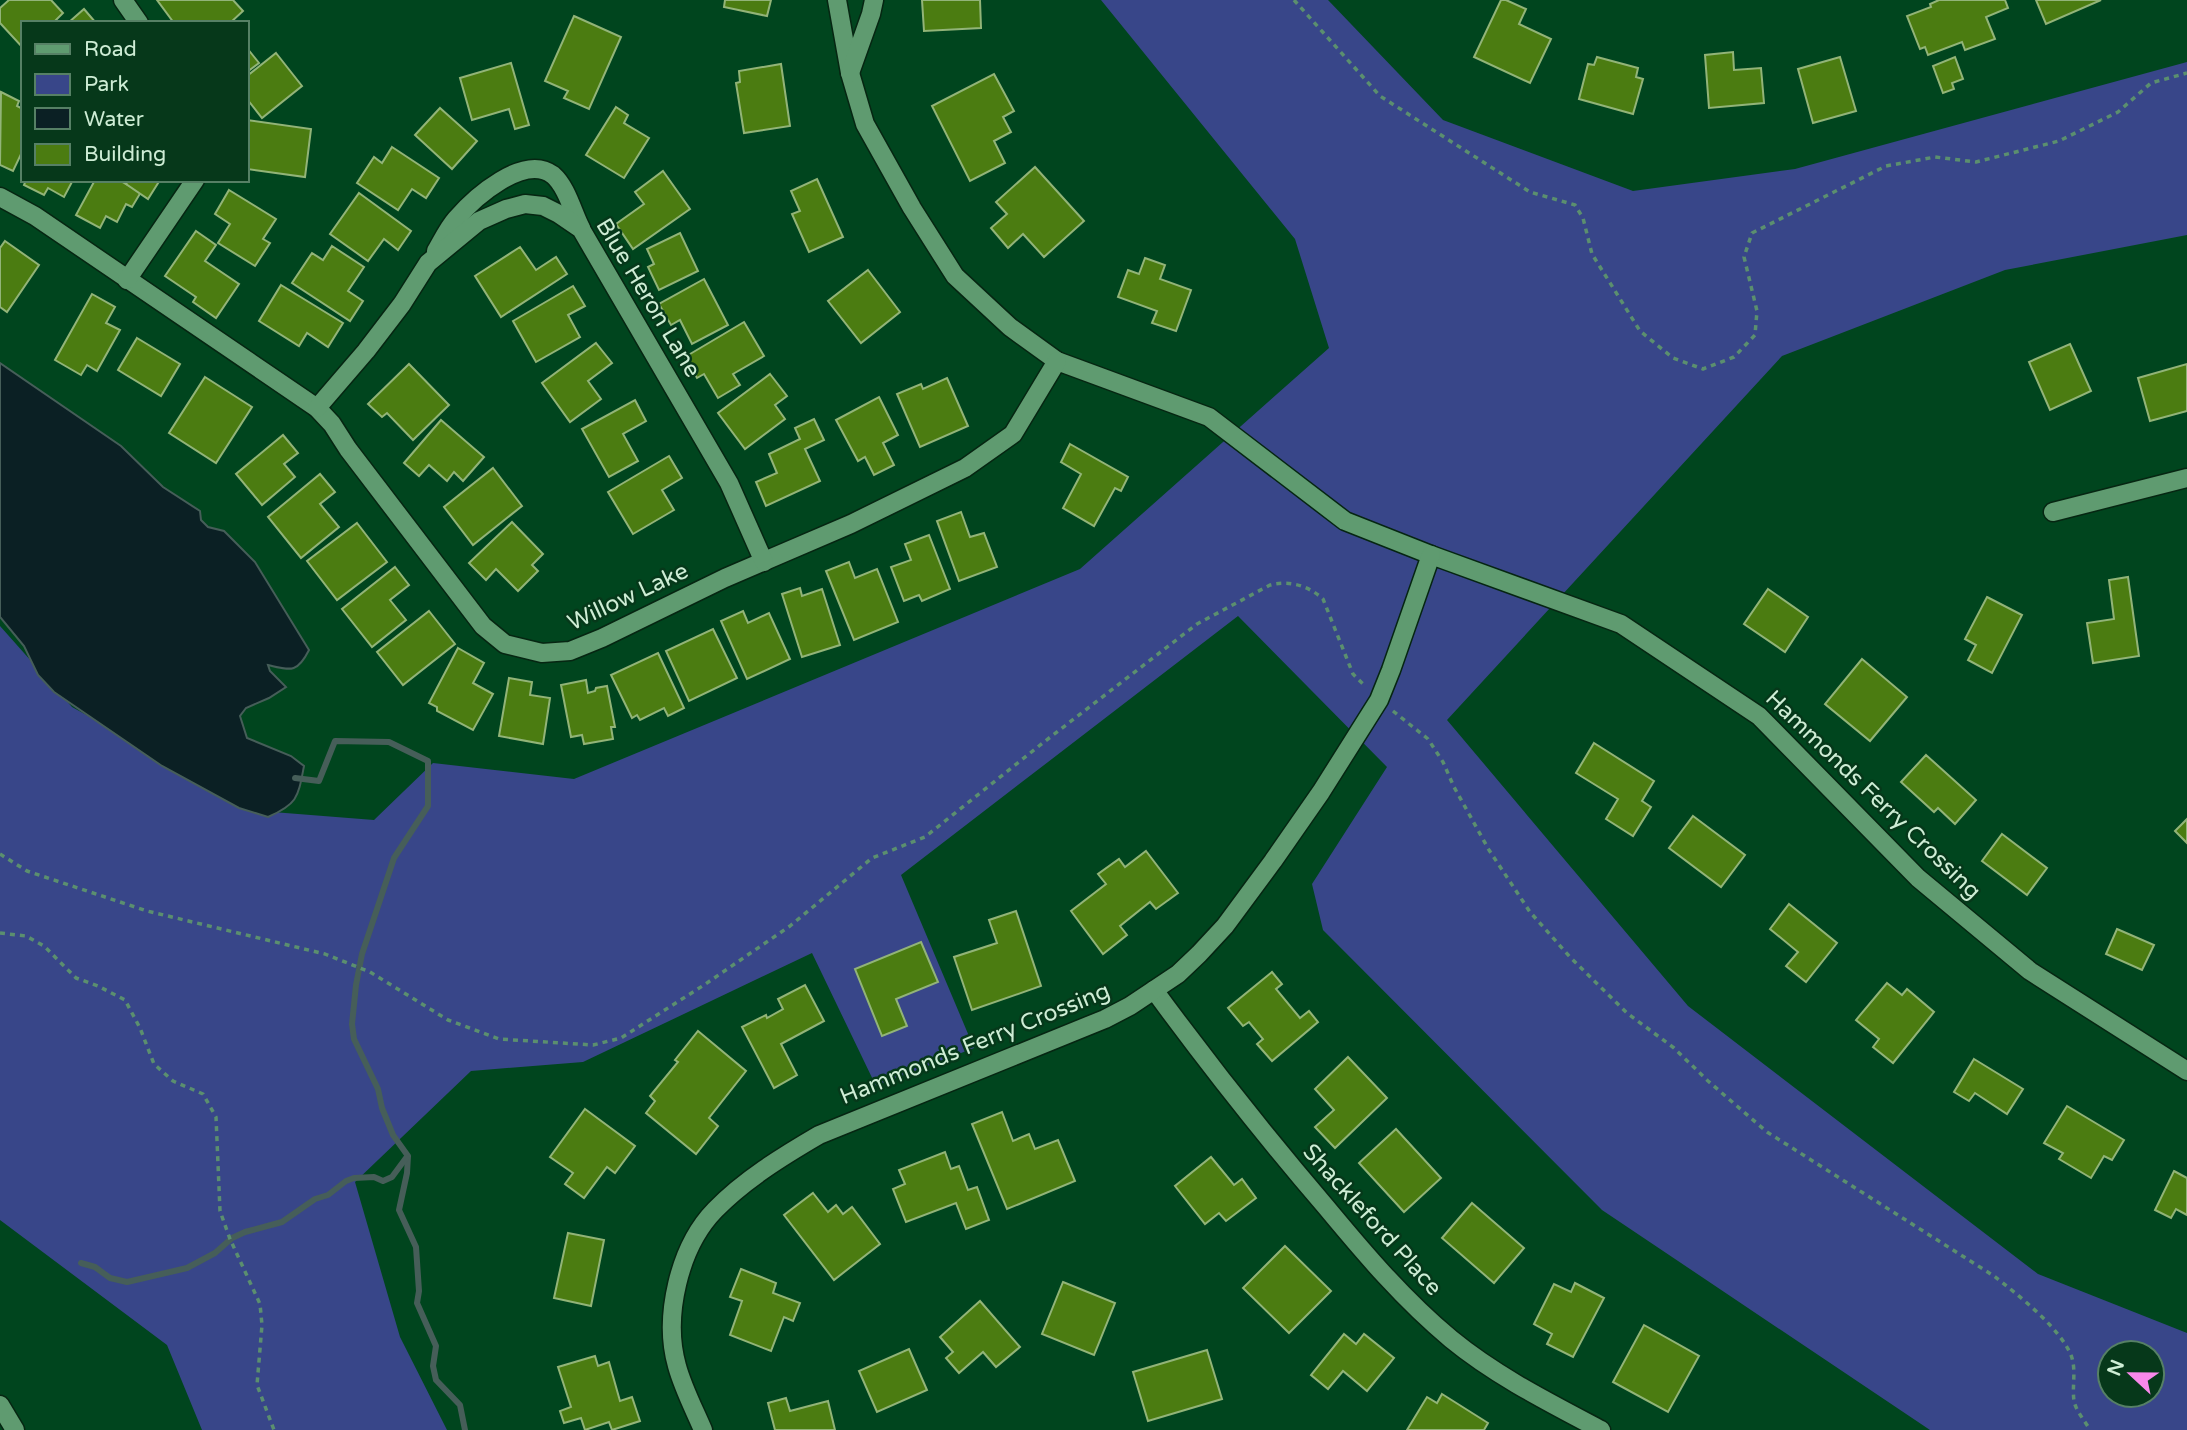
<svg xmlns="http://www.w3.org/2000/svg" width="2187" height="1430" viewBox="0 0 2187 1430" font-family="'Varela Round',sans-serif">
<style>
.green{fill:#384689;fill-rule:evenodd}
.water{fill:#0b2024;stroke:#465e59;stroke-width:2}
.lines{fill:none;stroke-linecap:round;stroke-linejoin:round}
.stream{stroke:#465e59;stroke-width:6}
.building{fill:#4b7c11;stroke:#92b478;stroke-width:2}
.minor-casing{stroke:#062612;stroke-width:21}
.tertiary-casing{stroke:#062612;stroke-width:21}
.path{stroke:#5b8f6f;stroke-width:3.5;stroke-dasharray:5 5;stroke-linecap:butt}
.minor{stroke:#5f9b70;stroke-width:18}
.tertiary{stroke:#5f9b70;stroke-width:18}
.labels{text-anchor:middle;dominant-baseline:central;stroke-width:5;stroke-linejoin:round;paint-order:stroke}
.street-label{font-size:23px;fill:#ceedd5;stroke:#06381a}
</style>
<rect width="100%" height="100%" fill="#00451e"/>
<path class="green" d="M1101 0H1328L1443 120 1633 191 1795 169 2187 62V235L2005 270 1782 356 1447 720 1688 1006 2038 1274 2187 1333V1430H1930L1602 1210 1323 930 1312 884 1387 767 1238 616 901 875 974 1048 876 1086 812 953 583 1062 471 1071 355 1182 400 1337 447 1430H202L167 1345 0 1220V626L72 707 260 811 374 820 433 763 574 779 1080 569 1329 348 1295 239ZM2110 1353H2152V1395H2110Z"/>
<path class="water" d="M0 363 121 446 163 487 200 511 201 520 208 527 224 531 255 562 309 650C297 674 290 670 268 665L270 671 286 687 269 698 246 708 240 716 247 738 291 756 304 766C298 797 298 804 268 817L239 808 162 766 54 692 38 675 24 646 0 617Z"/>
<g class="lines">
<g class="stream">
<path d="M295 778 319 781 335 741 389 742 428 761V806L394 858 362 954 356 985 352 1024 354 1039 378 1089 382 1108 393 1135 408 1156 407 1173 399 1210 416 1247 419 1291 417 1303 436 1346 433 1366 436 1380 460 1405 465 1430"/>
<path d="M81 1263 95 1267 110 1278 127 1282 187 1268 215 1253 232 1238 245 1232 282 1222 315 1199 328 1195 346 1181 354 1178 374 1177 383 1181 392 1177 406 1158"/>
</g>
</g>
<g class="building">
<path d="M9 0H51L63 13 53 23H23V48L0 23V8Z"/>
<path d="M157 0H233L243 11 230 23H174Z"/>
<path d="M725 0H771L767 16 724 7Z"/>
<path d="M922 0H980L981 28 924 31Z"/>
<path d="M1501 0H1506L1526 9 1519 24 1551 39 1530 83 1474 57Z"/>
<path d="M1939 0H2005L2008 8 1986 17 1995 39 1965 50 1962 42 1928 55 1925 47 1920 49 1907 16 1931 7 1930 4Z"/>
<path d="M2036 0H2101L2046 24Z"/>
<path d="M84 9 96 23H68Z"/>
<path d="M574 16 621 37 589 109 564 98 568 91 545 81Z"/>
<path d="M247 48 259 63 247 72Z"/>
<path d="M1733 52 1734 70 1761 68 1764 103 1709 108 1705 55Z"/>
<path d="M276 53 302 86 262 118 247 99V76Z"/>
<path d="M1597 57 1638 68 1636 77 1643 79 1633 114 1579 99 1588 64 1594 65Z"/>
<path d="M1840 57 1856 111 1813 123 1798 69Z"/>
<path d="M1955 57 1963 79 1952 83 1954 89 1943 93 1933 66Z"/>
<path d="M511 63 529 125 515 129 509 109 472 120 460 78Z"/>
<path d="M781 64 790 126 744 133 736 83 740 82 739 71Z"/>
<path d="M994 74 1014 111 1003 117 1011 132 994 141 1005 163 970 181 932 106Z"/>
<path d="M1 92 19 101 17 106 23 109V150L13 171 0 165Z"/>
<path d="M616 107 628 115 624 123 649 138 624 178 586 155Z"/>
<path d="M440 108 477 141 452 169 415 135Z"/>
<path d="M247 120 311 129 305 177 247 169Z"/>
<path d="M392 147 439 178 426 198 412 189 398 210 357 183 374 157 382 163Z"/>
<path d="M1035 167 1084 221 1044 257 1023 234 1008 248 991 228 1007 214 996 202Z"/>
<path d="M663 171 690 209 633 249 616 224 644 204 635 192Z"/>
<path d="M817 179 843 237 809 252 792 214 800 211 791 191Z"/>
<path d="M26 180H73L64 197 48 188 44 195 24 185Z"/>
<path d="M95 180H119L141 192 132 207 126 204 117 222 106 216 100 228 76 215Z"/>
<path d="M129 180H160L148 199 126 184Z"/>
<path d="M229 190 276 219 263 239 270 243 255 266 218 243 230 224 215 214Z"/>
<path d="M359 193 411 231 398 250 384 239 368 261 330 234Z"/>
<path d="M196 231 216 245 205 261 239 284 216 318 193 302 196 297 165 276Z"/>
<path d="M680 233 698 271 659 290 648 267 654 264 647 249Z"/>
<path d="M5 241 39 265 7 312 0 307V248Z"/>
<path d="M332 246 364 267 348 291 363 301 350 321 292 283 312 253 323 260Z"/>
<path d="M520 247 536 270 556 257 567 274 501 317 475 276Z"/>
<path d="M1145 258 1165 265 1160 279 1191 290 1176 331 1152 323 1157 311 1118 297 1128 270 1139 274Z"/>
<path d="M868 270 900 312 861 343 828 301Z"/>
<path d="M704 279 728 325 692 344 680 320 671 325 659 304Z"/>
<path d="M281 285 343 323 328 347 307 333 299 346 259 321Z"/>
<path d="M573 286 585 306 568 315 580 337 536 362 513 321Z"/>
<path d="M92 294 115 307 106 323 120 330 97 371 87 365 81 375 55 360Z"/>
<path d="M744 322 764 356 733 374 740 385 718 398 704 374 697 378 685 357Z"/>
<path d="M137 338 180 364 161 396 118 370Z"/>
<path d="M596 343 612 363 588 381 601 399 570 422 542 383Z"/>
<path d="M2070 344 2091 391 2050 410 2029 362Z"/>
<path d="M409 364 449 405 413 440 387 413 382 417 368 404Z"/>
<path d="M2187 364V411L2150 421 2138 378Z"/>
<path d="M770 374 787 396 775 405 785 419 745 449 718 413Z"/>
<path d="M205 377 252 407 216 463 169 433Z"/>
<path d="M947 378 968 426 920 447 897 394 921 384 923 389Z"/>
<path d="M879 397 898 435 883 443 894 465 874 475 865 457 858 461 836 420Z"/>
<path d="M635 400 646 421 623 434 638 461 609 477 582 429Z"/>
<path d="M814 419 824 440 805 449 820 481 766 506 756 482 777 473 769 454 800 439 795 428Z"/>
<path d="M441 420 484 457 463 481 454 472 447 481 429 465 419 476 404 463Z"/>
<path d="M283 435 298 453 284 464 295 477 262 505 236 474Z"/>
<path d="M1070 444 1128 477 1121 491 1115 488 1094 526 1063 508 1081 474 1061 462Z"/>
<path d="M669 456 682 478 662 490 674 510 633 534 608 492Z"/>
<path d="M493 468 522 506 473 545 444 507Z"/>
<path d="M320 474 335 492 320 504 339 527 301 558 268 517Z"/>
<path d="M961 512 970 537 984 533 997 567 959 581 937 521Z"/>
<path d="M512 522 543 554 532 565 538 571 518 591 496 569 486 580 469 563Z"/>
<path d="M357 523 387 562 337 600 307 561Z"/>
<path d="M929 535 950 589 922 601 919 595 904 601 891 567 911 560 905 544Z"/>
<path d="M849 562 855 578 877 569 898 622 854 640 826 571Z"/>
<path d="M395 567 409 585 390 600 406 620 372 647 342 609Z"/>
<path d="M2128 577 2139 656 2093 663 2087 623 2114 619 2109 580Z"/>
<path d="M800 588 802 596 822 589 840 645 802 657 782 594Z"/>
<path d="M1768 589 1808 617 1785 652 1744 624Z"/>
<path d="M1987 597 2022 615 1992 673 1968 660 1976 645 1965 639Z"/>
<path d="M429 611 455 644 403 685 377 652Z"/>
<path d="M743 611 748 623 769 613 790 659 747 679 721 621Z"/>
<path d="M713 629 737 678 689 701 666 651Z"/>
<path d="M458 648 484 663 473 683 493 694 473 730 437 711V707L429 703Z"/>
<path d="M658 653 684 708 668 716 664 708 640 720 637 715 632 718 611 675Z"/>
<path d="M1862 659 1907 697 1870 741 1825 704Z"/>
<path d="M509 678 532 682 530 695 550 698 543 744 499 736Z"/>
<path d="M586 680 588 693 595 691 596 688 607 686 615 727H611L613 739 584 744 582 735 571 737 561 685Z"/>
<path d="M1594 743 1654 781 1642 801 1651 807 1633 836 1606 819 1618 799 1576 773Z"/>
<path d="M1926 755 1976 800 1955 824 1938 808 1934 812 1901 782Z"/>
<path d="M1693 816 1745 855 1721 887 1669 848Z"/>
<path d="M2187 819V843L2175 831Z"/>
<path d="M2002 834 2047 868 2027 895 1982 861Z"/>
<path d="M1146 851 1178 893 1156 909 1150 902 1120 926 1127 935 1103 954 1071 911 1106 884 1098 874 1119 859 1125 867Z"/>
<path d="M1789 904 1837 943 1806 982 1786 966 1798 952 1770 929Z"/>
<path d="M1016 911 1041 986 972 1010 954 957 997 943 989 920Z"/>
<path d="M2117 929 2154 945 2142 970 2106 954Z"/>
<path d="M921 942 938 982 896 999 907 1026 882 1036 855 969Z"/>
<path d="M1272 972 1282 984 1276 989 1300 1018 1309 1011 1318 1022 1272 1061 1257 1044 1263 1039 1249 1022 1243 1026 1228 1008Z"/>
<path d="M1887 983 1902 995 1907 989 1934 1012 1893 1063 1873 1047 1879 1039 1856 1020Z"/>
<path d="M805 985 824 1021 781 1044 797 1075 774 1088 742 1027 766 1015 767 1018 783 1009 778 999Z"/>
<path d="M698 1031 746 1071 709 1118 718 1126 696 1154 646 1113 655 1101 650 1096 678 1062 675 1060Z"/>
<path d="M1348 1057 1387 1098 1335 1148 1315 1127 1334 1110 1315 1089Z"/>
<path d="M1974 1059 2023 1089 2007 1114 1975 1093 1969 1101 1954 1092Z"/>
<path d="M2067 1106 2124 1140 2112 1160 2104 1156 2091 1178 2059 1159 2063 1153 2044 1143Z"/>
<path d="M585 1109 635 1146 615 1173 607 1167 584 1198 565 1184 573 1173 550 1157Z"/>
<path d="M1002 1112 1013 1141 1029 1134 1035 1149 1058 1140 1075 1181 1007 1209 972 1124Z"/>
<path d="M1396 1129 1441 1178 1404 1212 1359 1163Z"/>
<path d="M945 1152 951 1169 959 1166 968 1190 977 1187 989 1220 966 1229 956 1203 906 1222 893 1189 905 1184 899 1170Z"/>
<path d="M1211 1157 1234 1185 1242 1179 1256 1198 1226 1221 1219 1213 1205 1224 1175 1186Z"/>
<path d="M2174 1171 2187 1178V1215L2176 1209 2171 1218 2155 1210Z"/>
<path d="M813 1193 828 1212 836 1205 843 1214 852 1207 880 1244 834 1280 784 1215Z"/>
<path d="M1472 1203 1524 1248 1494 1283 1442 1238Z"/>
<path d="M568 1233 604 1240 591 1306 554 1298Z"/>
<path d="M1285 1246 1331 1291 1289 1333 1243 1288Z"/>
<path d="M741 1269 776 1283 773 1293 800 1303 793 1321 784 1317 771 1351 730 1335 742 1301 730 1297Z"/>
<path d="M1063 1282 1115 1303 1094 1355 1042 1334Z"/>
<path d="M1575 1283 1604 1298 1573 1357 1547 1344 1552 1334 1534 1324 1554 1284 1571 1292Z"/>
<path d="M980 1301 1020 1347 996 1367 983 1352 959 1373 946 1358 953 1352 940 1337Z"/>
<path d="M1644 1325 1699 1356 1668 1412 1613 1382Z"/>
<path d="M1344 1334 1356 1344 1364 1334 1394 1358 1367 1391 1343 1371 1328 1389 1311 1375Z"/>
<path d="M909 1349 927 1390 877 1412 859 1371Z"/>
<path d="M1207 1350 1222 1399 1148 1421 1133 1372Z"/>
<path d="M595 1356 598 1366 609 1362 620 1401 632 1397 640 1421 612 1430 609 1422 585 1430 581 1418 564 1423 560 1411 571 1407 558 1367Z"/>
<path d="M1442 1394 1488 1423 1484 1430H1407L1427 1397 1437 1403Z"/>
<path d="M786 1398 790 1411 828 1401 835 1430H775L768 1403Z"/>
</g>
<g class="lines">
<g class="minor-casing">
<g id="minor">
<path d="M123 0 139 23"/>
<path d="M837 0 850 73 865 124 912 208 955 276 1010 327 1057 361 1209 417 1345 521 1431 555 1621 624 1759 716 1918 878 2030 971 2187 1071"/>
<path d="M850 73 871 14 874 0"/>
<path d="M0 197 35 216 317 408 332 424 348 449 483 626 505 644 542 653 570 651 602 638 725 578 851 524 965 468 1013 434 1057 361"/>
<path d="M436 251C442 241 448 228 456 219 474 198 524 153 553 175 567 187 573 213 581 228"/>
<path d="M127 280 195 180"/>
<path d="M317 408 366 351 402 304 428 263 479 221 506 209 525 204 543 206 559 214 581 229 729 483 764 562"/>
<path d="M2053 512 2187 478"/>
<path d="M1154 990C1209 1065 1266 1137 1326 1207 1365 1254 1404 1300 1451 1339 1496 1376 1550 1403 1601 1430"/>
<path d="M703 1430C694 1409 683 1388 677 1366 663 1317 679 1247 715 1210 744 1180 783 1156 819 1135L1105 1019 1130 1006 1178 974 1199 954 1225 926 1273 861 1321 792 1379 700 1391 670 1431 555"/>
</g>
</g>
<g class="tertiary-casing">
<path id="tertiary" d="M0 1405 15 1430"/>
</g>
<g class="path">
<path d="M1294 0 1380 96 1530 192 1575 205 1583 218 1592 254 1640 331 1673 358 1703 369 1734 357 1755 335 1757 311 1744 257 1752 233 1886 166 1935 157 1976 162 2059 141 2118 112 2151 83 2187 73"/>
<path d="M1393 711 1428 739 1443 762 1454 787 1489 850 1530 912 1570 957 1627 1013 1674 1048 1708 1081 1767 1132 1994 1276C2017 1294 2063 1330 2072 1358 2076 1372 2072 1387 2074 1401 2076 1411 2085 1421 2090 1430"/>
<path d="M0 854 27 871 147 911 325 954 370 972 448 1020 499 1039 593 1045 621 1038 704 985 790 926 872 858 925 837 1044 742 1197 624 1270 585C1290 580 1309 586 1323 599L1353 674 1364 685"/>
<path d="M0 933 26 936 44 946 76 978 98 986 125 1000 140 1028 154 1064 173 1081 203 1094 216 1117 220 1211 230 1239 260 1304 262 1325 257 1385 274 1430"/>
</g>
<use href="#minor" class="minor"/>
<use href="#tertiary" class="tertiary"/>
</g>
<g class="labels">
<g class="street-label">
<text transform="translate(648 298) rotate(59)">Blue Heron Lane</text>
<text transform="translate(628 597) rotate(-25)">Willow Lake</text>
<text transform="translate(1873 795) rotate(44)">Hammonds Ferry Crossing</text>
<text transform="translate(975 1044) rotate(-22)">Hammonds Ferry Crossing</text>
<text transform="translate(1372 1220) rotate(48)">Shackleford Place</text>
</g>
</g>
<rect x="21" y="21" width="228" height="161" fill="#06381a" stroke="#568065" stroke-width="2"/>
<rect x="35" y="44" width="35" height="10" fill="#5f9b70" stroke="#568065" stroke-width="2"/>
<text x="84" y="56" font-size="21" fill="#ceedd5">Road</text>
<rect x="35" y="74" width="35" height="21" fill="#384689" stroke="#568065" stroke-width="2"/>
<text x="84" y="91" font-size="21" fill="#ceedd5">Park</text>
<rect x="35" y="108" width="35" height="21" fill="#0b2024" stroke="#568065" stroke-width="2"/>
<text x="84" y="126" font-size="21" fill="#ceedd5">Water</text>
<rect x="35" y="144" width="35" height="21" fill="#4b7c11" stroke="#568065" stroke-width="2"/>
<text x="84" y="161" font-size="21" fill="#ceedd5">Building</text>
<g transform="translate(2131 1374) rotate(292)"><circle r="33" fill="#06381a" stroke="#568065" stroke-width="2"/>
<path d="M0-5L12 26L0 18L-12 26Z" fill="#f888ea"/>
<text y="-10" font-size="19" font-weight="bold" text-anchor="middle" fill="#ceedd5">N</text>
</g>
</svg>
